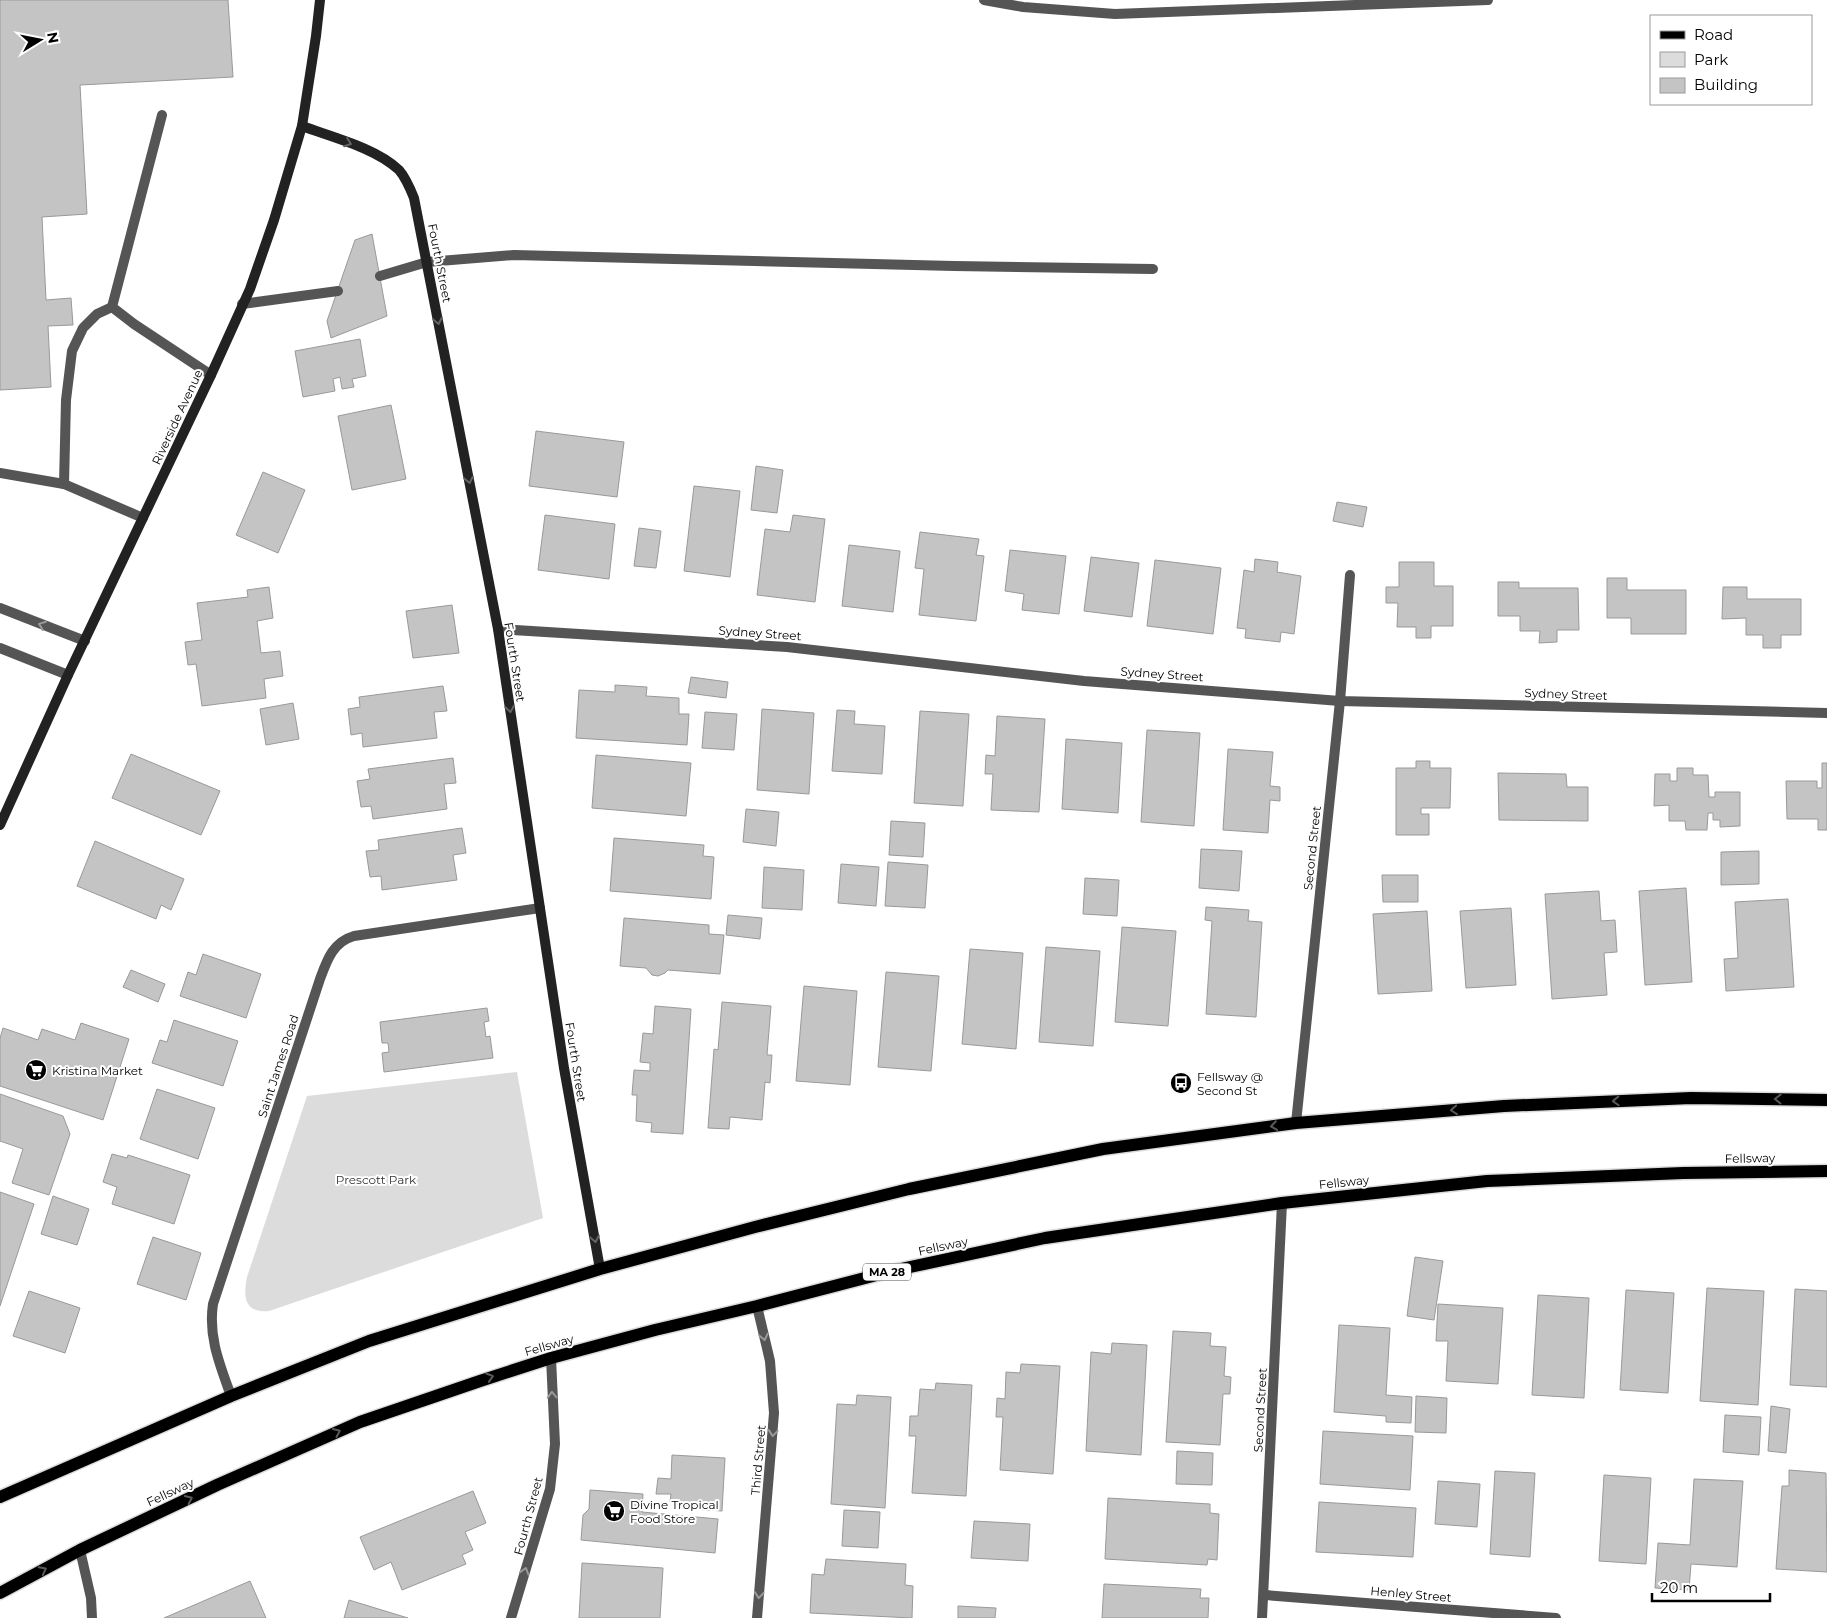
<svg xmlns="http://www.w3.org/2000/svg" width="1827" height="1618" viewBox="0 0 1827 1618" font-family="Montserrat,sans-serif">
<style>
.green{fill:#dcdcdc}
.building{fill:#c4c4c4;stroke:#999}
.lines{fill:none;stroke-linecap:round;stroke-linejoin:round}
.primary-casing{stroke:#dbdbdb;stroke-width:15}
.lane{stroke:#555;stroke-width:10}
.street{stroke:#555;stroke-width:10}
.secondary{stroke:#222;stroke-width:10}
.primary{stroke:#000;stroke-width:12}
.oneway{stroke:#646464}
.oneway2{stroke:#999}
.oneway3{stroke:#595959}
.labels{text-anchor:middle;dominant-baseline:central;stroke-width:4;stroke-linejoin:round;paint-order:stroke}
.shield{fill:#fff;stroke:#4c4c4c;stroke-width:1}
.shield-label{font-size:11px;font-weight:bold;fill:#000}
.street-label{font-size:12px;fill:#000;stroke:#fff}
.poi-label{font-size:12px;fill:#000;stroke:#fff;text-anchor:start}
.park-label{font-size:12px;fill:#333;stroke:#fff}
</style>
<rect width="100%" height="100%" fill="#fff"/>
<path class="green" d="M517 1072 543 1218 269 1311C244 1313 243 1297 247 1277L307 1096Z"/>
<g class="building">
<path d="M0 0H228L233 77 80 85 87 214 42 217 46 300 71 298 73 325 48 326 51 387 0 390Z"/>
<path d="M372 234 387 316 331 338 327 321 355 240Z"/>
<path d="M360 339 366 376 352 379 354 387 342 389 340 377 333 379 335 391 303 397 295 351Z"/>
<path d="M391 405 406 479 352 490 338 416Z"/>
<path d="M536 431 624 442 617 497 529 486Z"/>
<path d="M756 466 783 470 777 513 751 510Z"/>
<path d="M263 472 305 490 278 553 236 535Z"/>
<path d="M694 486 740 491 730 577 684 571Z"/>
<path d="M1337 502 1367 507 1363 527 1333 521Z"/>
<path d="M545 515 615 524 609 579 538 570Z"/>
<path d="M793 515 825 519 815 602 757 595 765 529 790 532Z"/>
<path d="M639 528 661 531 656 568 634 566Z"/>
<path d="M920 532 979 539 976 555 984 556 976 621 919 615 924 569 915 568Z"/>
<path d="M849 545 900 551 893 612 842 606Z"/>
<path d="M1010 550 1066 556 1059 614 1022 610 1024 594 1005 591Z"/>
<path d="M1091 557 1139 563 1132 617 1084 611Z"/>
<path d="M1255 559 1278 562 1277 572 1301 576 1294 634 1281 632 1280 642 1245 638 1246 629 1237 628 1244 570 1254 572Z"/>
<path d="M1155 560 1221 568 1213 634 1147 626Z"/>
<path d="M1399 562H1434V586H1453V626H1431V638H1416V627H1397L1398 603H1386V587H1399Z"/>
<path d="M1607 578H1627V590H1686V634H1631V618H1607Z"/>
<path d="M1498 582H1519V588H1578L1579 630H1557V642L1539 643 1540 631H1520V616H1498Z"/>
<path d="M269 587 273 618 257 621 261 653 280 651 283 676 264 679 266 698 202 706 196 664 188 665 185 642 202 640 197 603 248 597 247 590Z"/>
<path d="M1723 587H1747V599H1801V635H1781V648H1763V635H1746V618L1722 619Z"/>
<path d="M452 605 459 653 413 658 406 611Z"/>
<path d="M691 677 728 682 726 698 688 693Z"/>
<path d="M615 685 647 687 646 696 679 698V714H689L687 745 576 738 579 690 615 692Z"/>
<path d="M443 686 447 711 434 712 437 738 363 747 362 733 351 735 348 709 360 707 359 697Z"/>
<path d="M293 703 299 739 266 745 260 709Z"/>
<path d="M762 709 814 713 809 794 757 790Z"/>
<path d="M837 710 855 711 854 724 885 726 882 774 832 771Z"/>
<path d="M920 711 969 714 963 806 914 803Z"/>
<path d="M705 712 737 714 734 750 702 748Z"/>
<path d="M997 716 1045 719 1039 812 991 810 993 774H985L986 755 995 756Z"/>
<path d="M1147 730 1200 733 1194 826 1141 822Z"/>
<path d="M1066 739 1122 743 1118 813 1062 809Z"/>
<path d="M1228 749 1273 752 1270 786 1280 787V801L1270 800 1268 833 1223 830Z"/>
<path d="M131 754 220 791 201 835 112 798Z"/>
<path d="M596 755 691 763 686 816 592 808Z"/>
<path d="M453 758 456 783 444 784 447 809 373 819 371 806 361 807 357 781 370 779 368 769Z"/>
<path d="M1416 761H1430V768H1451L1450 808H1421V814H1429V835H1396V768H1416Z"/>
<path d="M1822 763H1827V830H1818V819H1787L1786 781H1817V788H1822Z"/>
<path d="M1677 768H1693V775H1708L1709 797H1715V792H1740V826L1720 827V820H1713V813H1708L1707 830H1686L1685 821H1669V805L1654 806 1655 774H1670V781H1677Z"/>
<path d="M1498 773 1566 774 1567 787H1588V821L1499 820Z"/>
<path d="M746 809 779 812 776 846 743 842Z"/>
<path d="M891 821 925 823 923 857 889 855Z"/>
<path d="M462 828 466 853 453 855 457 880 382 890 381 876 370 877 366 851 379 850 378 840Z"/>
<path d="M614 838 704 845 703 856 714 857 711 899 610 891Z"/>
<path d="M95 841 184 879 171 910 161 905 156 919 77 886Z"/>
<path d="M1201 849 1242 851 1239 891 1199 888Z"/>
<path d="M1759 851V884L1721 885V852Z"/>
<path d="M888 862 928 865 925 908 885 906Z"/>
<path d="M841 864 879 867 876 906 838 903Z"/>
<path d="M764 867 804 870 802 910 762 908Z"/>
<path d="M1382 875H1418V902H1383Z"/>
<path d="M1085 878 1119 880 1117 916 1083 914Z"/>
<path d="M1686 888 1692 982 1645 985 1639 891Z"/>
<path d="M1599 891 1601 921 1615 920 1617 952 1604 953 1607 995 1552 999 1545 894Z"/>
<path d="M1788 899 1794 987 1726 991 1724 959 1738 958 1735 902Z"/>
<path d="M1206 907 1249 910 1248 921 1262 922 1256 1017 1206 1014 1212 921 1205 920Z"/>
<path d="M1511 908 1516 985 1466 988 1460 911Z"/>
<path d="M1427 911 1432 991 1378 994 1373 914Z"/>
<path d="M728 915 762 918 760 939 726 935Z"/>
<path d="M624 918 709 925V934L724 935 720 974 668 970 665 973 658 976 652 975 646 968 620 966Z"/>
<path d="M1122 927 1176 931 1168 1026 1115 1022Z"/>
<path d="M1046 947 1100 951 1093 1046 1039 1042Z"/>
<path d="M970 949 1023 953 1016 1049 962 1044Z"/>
<path d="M203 954 261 974 246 1018 180 996 188 972 196 975Z"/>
<path d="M131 970 165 984 158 1002 123 987Z"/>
<path d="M886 972 939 976 931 1071 878 1067Z"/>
<path d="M804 986 857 991 850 1085 796 1081Z"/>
<path d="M722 1002 771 1006 767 1055H772L770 1083 765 1082 762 1120 730 1117 729 1129 708 1128 714 1049 718 1050Z"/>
<path d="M655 1006 691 1009 683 1134 651 1132 652 1123 636 1121 637 1095H632L634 1070 650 1071V1063L640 1062 643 1033 653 1034Z"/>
<path d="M487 1008 489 1021 484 1022 486 1037 490 1036 493 1058 384 1072 382 1053 389 1052 388 1043H382L380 1022Z"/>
<path d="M174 1020 238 1041 223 1086 152 1063 160 1040 167 1042Z"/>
<path d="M81 1023 129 1039 103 1120 0 1086V1038L3 1028 38 1040 42 1029 75 1040Z"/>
<path d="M157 1089 215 1108 198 1159 140 1139Z"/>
<path d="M0 1094 63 1116 70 1134 49 1195 12 1183 23 1149 0 1141Z"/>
<path d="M112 1154 127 1158 128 1155 190 1175 174 1224 112 1204 117 1187 103 1182Z"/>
<path d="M0 1192 34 1204 0 1306Z"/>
<path d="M53 1196 89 1209 77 1245 41 1234Z"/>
<path d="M153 1237 201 1253 186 1300 137 1284Z"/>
<path d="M1415 1257 1443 1261 1434 1320 1407 1316Z"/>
<path d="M1707 1288 1764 1291 1758 1405 1700 1401Z"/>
<path d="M1795 1289 1827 1291V1387L1790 1385Z"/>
<path d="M1626 1290 1674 1293 1668 1393 1620 1390Z"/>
<path d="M29 1291 80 1308 65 1353 13 1336Z"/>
<path d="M1538 1295 1589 1298 1584 1398 1532 1395Z"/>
<path d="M1438 1304 1503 1308 1498 1384 1446 1381 1448 1341H1436Z"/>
<path d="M1339 1325 1390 1328 1386 1395 1412 1397 1411 1423 1386 1422V1416L1334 1412Z"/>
<path d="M1173 1331 1211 1333 1210 1346 1226 1347 1224 1376 1231 1377 1230 1394H1223L1220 1445 1166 1442Z"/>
<path d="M1112 1343 1147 1345 1141 1455 1086 1451 1091 1352 1111 1354Z"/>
<path d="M1021 1364 1060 1366 1053 1474 1000 1470 1003 1417H996L997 1398 1005 1399 1006 1372 1020 1373Z"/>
<path d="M936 1383 972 1385 966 1496 912 1493 916 1436H909L910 1416H918L920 1389 935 1390Z"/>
<path d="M857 1395 891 1397 885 1508 831 1504 837 1404 856 1405Z"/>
<path d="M1416 1396 1447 1398 1446 1433 1415 1432Z"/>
<path d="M1771 1406 1790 1409 1786 1453 1768 1451Z"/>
<path d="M1725 1415 1761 1417 1759 1455 1723 1452Z"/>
<path d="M1323 1431 1413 1436 1410 1490 1320 1484Z"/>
<path d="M1177 1451 1213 1453 1212 1485 1176 1484Z"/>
<path d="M672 1455 725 1458 722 1511 676 1508V1502H670L671 1494H656L658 1478 671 1479Z"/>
<path d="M1789 1470 1826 1473 1827 1572 1776 1569 1782 1486H1789Z"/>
<path d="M1495 1471 1535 1473 1530 1557 1490 1554Z"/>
<path d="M1604 1475 1651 1478 1646 1564 1599 1561Z"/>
<path d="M1694 1479 1743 1481 1737 1567 1691 1564 1689 1590 1655 1588 1658 1543 1690 1545Z"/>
<path d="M1438 1481 1480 1484 1477 1527 1435 1524Z"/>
<path d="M590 1490 643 1494 642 1512 718 1519 715 1553 581 1540 583 1515 589 1509Z"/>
<path d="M473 1491 486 1523 465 1532 473 1550 462 1555 466 1564 402 1590 391 1562 374 1570 360 1537Z"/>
<path d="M1108 1498 1210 1504V1513L1219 1514 1217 1560 1208 1559 1207 1565 1105 1559Z"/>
<path d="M1319 1502 1416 1508 1413 1557 1316 1552Z"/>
<path d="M844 1510 880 1512 878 1548 842 1546Z"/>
<path d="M974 1521 1030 1524 1028 1561 971 1558Z"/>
<path d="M826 1559 906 1564 905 1585 913 1586 912 1618 810 1613 812 1574 824 1575Z"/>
<path d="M582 1563 663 1568 660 1618H579Z"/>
<path d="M250 1581 266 1618H164Z"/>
<path d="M1104 1584 1201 1589 1200 1598H1209L1208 1618H1102Z"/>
<path d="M349 1600 408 1618H344Z"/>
<path d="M958 1606 996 1608 995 1618H958Z"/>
</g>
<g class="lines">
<g class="primary-casing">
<g id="primary">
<path d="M0 1497 231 1396 369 1341 600 1269 755 1227 909 1189 1103 1149 1296 1123 1504 1106 1691 1098 1827 1100"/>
<path d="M0 1593 80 1550 217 1485 360 1422 480 1381 551 1358 655 1330 757 1306 896 1270 1045 1238 1282 1203 1487 1181 1683 1173 1827 1171"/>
</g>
</g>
<g class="lane">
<path d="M984 0 1023 7 1115 14 1488 0"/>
<path d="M162 115 112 307 134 324 211 375"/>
<path d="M380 276 427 262 514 255 954 266 1153 269"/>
<path d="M242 304 338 291"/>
<path d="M0 473 64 484 143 518"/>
<path d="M64 484 66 400 72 351 83 328 97 314 112 307"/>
<path d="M0 608 85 641"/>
<path d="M0 648 68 675"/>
</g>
<g class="street">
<path d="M498 629 787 647 1084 681 1340 701 1827 713"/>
<path d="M1296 1123 1340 701 1350 575"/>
<path d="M231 1396C220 1365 208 1337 213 1304L320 979C327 960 333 942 354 936L540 908"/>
<path d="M80 1550 91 1598 92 1618"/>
<path d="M1265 1595 1556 1618"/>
<path d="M511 1618 550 1489 555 1444 551 1358"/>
<path d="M757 1618 774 1413 770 1361 757 1306"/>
<path d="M1262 1618 1282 1203"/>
</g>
<g class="secondary">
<path d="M302 126C332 137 376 148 399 170 406 178 410 188 414 198L498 629 564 1068 600 1269"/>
<path d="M0 825 68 675 211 375 250 289 274 220 302 126 316 36 320 0"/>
</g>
<use href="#primary" class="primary"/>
</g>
<defs><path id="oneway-chevron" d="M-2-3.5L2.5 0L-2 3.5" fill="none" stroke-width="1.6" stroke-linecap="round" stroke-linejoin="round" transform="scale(1.25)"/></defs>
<g class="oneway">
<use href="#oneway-chevron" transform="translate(348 143) rotate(20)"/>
<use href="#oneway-chevron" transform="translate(438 321) rotate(79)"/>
<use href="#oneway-chevron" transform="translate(469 480) rotate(79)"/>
<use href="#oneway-chevron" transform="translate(510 709) rotate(81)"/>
<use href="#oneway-chevron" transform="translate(595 1239) rotate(79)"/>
</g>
<g class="oneway2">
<use href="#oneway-chevron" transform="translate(42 625) rotate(-159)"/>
<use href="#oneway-chevron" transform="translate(764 1337) rotate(77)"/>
<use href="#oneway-chevron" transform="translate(552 1395) rotate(-92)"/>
<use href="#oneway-chevron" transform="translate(773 1433) rotate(95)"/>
<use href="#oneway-chevron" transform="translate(525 1571) rotate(-73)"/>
<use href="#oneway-chevron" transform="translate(759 1595) rotate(95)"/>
</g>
<g class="oneway3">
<use href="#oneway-chevron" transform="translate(1778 1099) rotate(-179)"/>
<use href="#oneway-chevron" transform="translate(1616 1101) rotate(178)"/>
<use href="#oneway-chevron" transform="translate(1454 1110) rotate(175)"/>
<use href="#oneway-chevron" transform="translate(1274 1126) rotate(172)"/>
<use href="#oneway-chevron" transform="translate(490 1377) rotate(-17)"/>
<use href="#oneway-chevron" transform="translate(337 1432) rotate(-24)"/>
<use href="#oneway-chevron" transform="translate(189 1499) rotate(-25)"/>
<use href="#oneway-chevron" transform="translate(43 1570) rotate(-28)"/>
</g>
<defs>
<g id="supermarket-disc" transform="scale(1.125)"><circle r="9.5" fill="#000" stroke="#fff"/><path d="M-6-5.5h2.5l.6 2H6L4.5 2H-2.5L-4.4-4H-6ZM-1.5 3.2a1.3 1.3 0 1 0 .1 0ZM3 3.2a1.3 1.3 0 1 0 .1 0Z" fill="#fff"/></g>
<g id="bus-disc" transform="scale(1.125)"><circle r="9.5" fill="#000" stroke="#fff"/><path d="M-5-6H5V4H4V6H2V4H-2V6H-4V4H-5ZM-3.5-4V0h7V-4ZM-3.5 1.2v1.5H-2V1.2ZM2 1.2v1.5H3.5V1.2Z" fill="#fff"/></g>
</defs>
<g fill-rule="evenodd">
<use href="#supermarket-disc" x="36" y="1070"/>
<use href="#bus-disc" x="1181" y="1083"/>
<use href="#supermarket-disc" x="614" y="1511"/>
</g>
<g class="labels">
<rect class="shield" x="863" y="1263.5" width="48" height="17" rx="4"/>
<g class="shield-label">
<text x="887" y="1272">MA 28</text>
</g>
<g class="street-label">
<text transform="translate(440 263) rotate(79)">Fourth Street</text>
<text transform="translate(177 417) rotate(-65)">Riverside Avenue</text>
<text transform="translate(760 633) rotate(4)">Sydney Street</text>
<text transform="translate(515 662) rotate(81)">Fourth Street</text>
<text transform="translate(1162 674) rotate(4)">Sydney Street</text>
<text transform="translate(1566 694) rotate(2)">Sydney Street</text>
<text transform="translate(1312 848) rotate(-84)">Second Street</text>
<text transform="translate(576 1062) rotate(81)">Fourth Street</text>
<text transform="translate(278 1066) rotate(-72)">Saint James Road</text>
<text transform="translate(1750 1158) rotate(-1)">Fellsway</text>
<text transform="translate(1344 1182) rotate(-6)">Fellsway</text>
<text transform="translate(943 1246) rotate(-12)">Fellsway</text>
<text transform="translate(549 1345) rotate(-16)">Fellsway</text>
<text transform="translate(1260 1410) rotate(-87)">Second Street</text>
<text transform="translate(758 1460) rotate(-85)">Third Street</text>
<text transform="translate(170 1492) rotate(-25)">Fellsway</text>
<text transform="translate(528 1516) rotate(-75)">Fourth Street</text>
<text transform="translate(1411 1594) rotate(5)">Henley Street</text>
</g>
<g class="poi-label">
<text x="52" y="1070">Kristina Market</text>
<text x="1197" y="1076">Fellsway @<tspan x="1197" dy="14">Second St</tspan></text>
<text x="630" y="1504">Divine Tropical<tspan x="630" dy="14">Food Store</tspan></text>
</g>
<g class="park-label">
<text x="376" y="1179">Prescott Park</text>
</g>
</g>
<rect x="1650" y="15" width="162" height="90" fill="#ffffff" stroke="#999999"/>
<rect x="1660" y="31" width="25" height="8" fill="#000000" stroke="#999999"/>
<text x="1694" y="40" font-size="15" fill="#000000">Road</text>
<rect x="1660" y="52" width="25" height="15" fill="#dcdcdc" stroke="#999999"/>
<text x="1694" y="65" font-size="15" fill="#000000">Park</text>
<rect x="1660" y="78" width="25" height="15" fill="#c4c4c4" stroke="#999999"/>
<text x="1694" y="90" font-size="15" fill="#000000">Building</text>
<g transform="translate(40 40) rotate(80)" stroke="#ffffff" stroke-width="4" paint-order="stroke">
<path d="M0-4L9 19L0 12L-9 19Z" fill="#000000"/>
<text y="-8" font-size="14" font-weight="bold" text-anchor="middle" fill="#000000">N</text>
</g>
<path d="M1652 1593v8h118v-8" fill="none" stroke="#000000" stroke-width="2.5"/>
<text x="1660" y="1593" font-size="15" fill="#000000" stroke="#ffffff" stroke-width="4" paint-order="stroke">20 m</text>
</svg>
